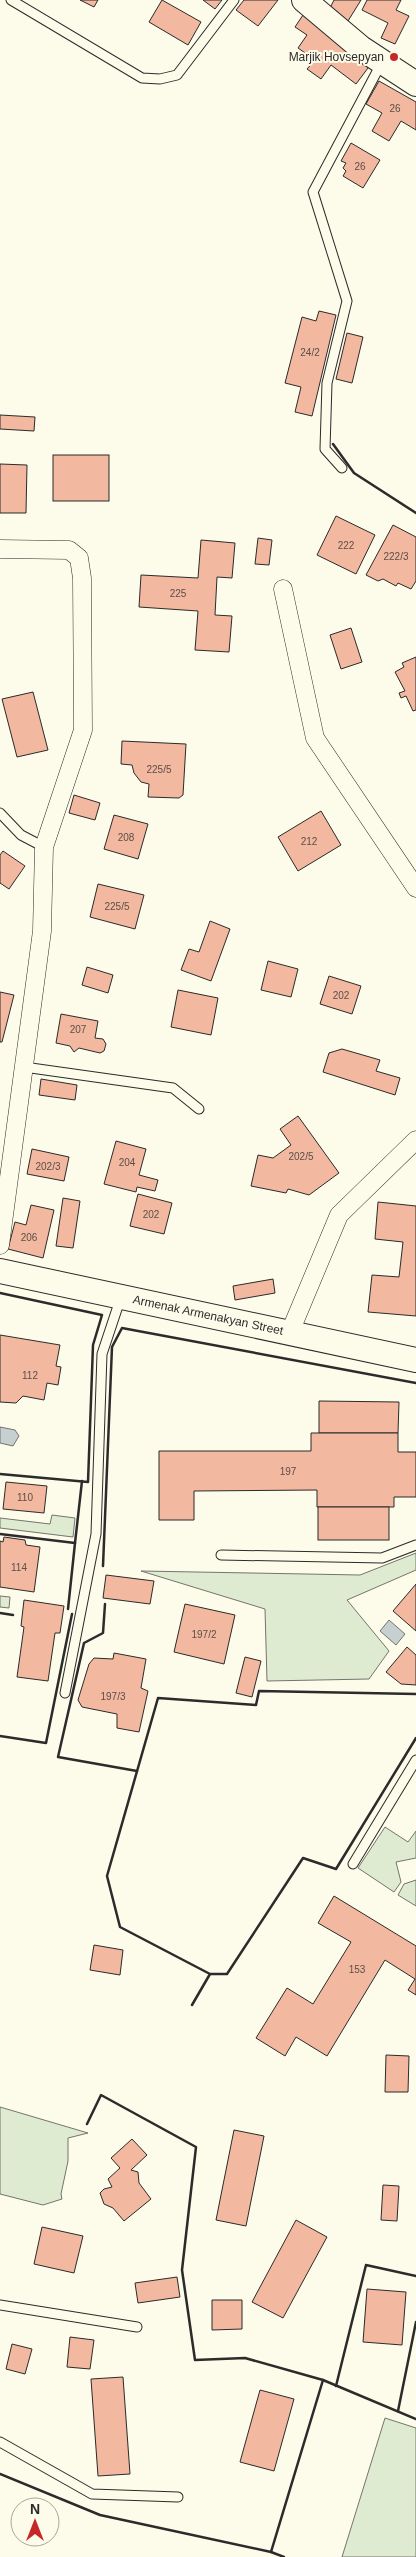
<svg xmlns="http://www.w3.org/2000/svg" width="416" height="2557" viewBox="0 0 416 2557" font-family="Arial,sans-serif">
<style>
.green{fill:#deebd1;stroke:#74746e}
.water{fill:#c7d0d0;stroke:#74746e}
.building{fill:#f2b8a0;stroke:#2b2b2b}
.lines{fill:none;stroke-linecap:round;stroke-linejoin:round}
.lane-casing{stroke:#2b2b2b;stroke-width:11}
.street-casing{stroke:#2b2b2b;stroke-width:19}
.secondary-casing{stroke:#2b2b2b;stroke-width:26}
.lane{stroke:#fdfbea;stroke-width:9}
.street{stroke:#fdfbea;stroke-width:18}
.secondary{stroke:#fdfbea;stroke-width:24}
.wall{stroke:#2b2b2b;stroke-width:2.5}
.poi-dot{fill:#c62828;stroke:#fdfbea;stroke-width:2}
.labels{text-anchor:middle;dominant-baseline:central;stroke-width:4;stroke-linejoin:round;paint-order:stroke}
.number-label{font-size:10px;fill:#5d4e48}
.poi-label{font-size:12px;fill:#2b2b2b;stroke:#fdfbea;text-anchor:end}
.street-label{font-size:12px;fill:#2b2b2b;stroke:#fdfbea}
</style>
<rect width="100%" height="100%" fill="#fdfbea"/>
<g class="green">
<path d="M52 1515 75 1518 73 1537 0 1528V1518L50 1524Z"/>
<path d="M416 1553V1570L347 1600 389 1651 369 1679 267 1681 265 1609 141 1571 360 1575Z"/>
<path d="M0 1596 10 1597 9 1608 0 1607Z"/>
<path d="M385 1827 408 1842 416 1831V1858L396 1862 401 1882 394 1892 358 1868Z"/>
<path d="M416 1880V1906L398 1895 404 1884Z"/>
<path d="M0 2107 88 2133 68 2138V2161L61 2194 62 2199 43 2205 0 2194Z"/>
<path d="M385 2418 416 2428V2557H342Z"/>
</g>
<g class="water">
<path d="M0 1427 15 1430 19 1436 13 1446 0 1443Z"/>
<path d="M389 1620 405 1634 396 1645 380 1631Z"/>
</g>
<g class="building">
<path d="M80 0H98L94 7Z"/>
<path d="M162 0 201 22 188 45 149 22Z"/>
<path d="M203 0H222L215 9Z"/>
<path d="M244 0H278L258 26 236 10Z"/>
<path d="M334 0H361L348 21 329 10Z"/>
<path d="M367 0H401L396 10 409 16 395 44 381 38 388 23 362 10Z"/>
<path d="M303 15 371 64 356 84 331 65 321 79 307 69 315 60 298 48 307 35 295 27Z"/>
<path d="M379 81 416 102V130L401 121 389 141 372 131 382 113 366 104Z"/>
<path d="M351 143 380 160 363 188 343 176 346 171 343 168 346 163 341 161Z"/>
<path d="M319 311 336 315 312 416 295 412 301 387 285 383 302 317 316 321Z"/>
<path d="M347 333 363 337 352 383 336 379Z"/>
<path d="M0 415 35 417 34 431 0 429Z"/>
<rect x="53" y="455" width="56" height="46"/>
<path d="M0 464 27 465 26 513H0Z"/>
<path d="M336 516 375 535 356 574 317 555Z"/>
<path d="M393 525 416 537V581L411 589 398 583 396 586 383 579 378 581 366 575Z"/>
<path d="M258 538 272 540 269 565 255 564Z"/>
<path d="M201 540 235 543 232 578 217 577 215 615 232 616 229 652 195 650 198 611 139 607 141 575 198 578Z"/>
<path d="M351 628 362 662 341 669 330 635Z"/>
<path d="M416 657V710L413 711 406 696 401 698 399 693 405 691 395 672 404 667 402 663Z"/>
<path d="M33 692 48 750 17 757 2 699Z"/>
<path d="M122 741 186 744 183 795 179 798 148 797 149 784 141 782 134 773 132 765 121 764Z"/>
<path d="M74 795 100 803 95 820 69 813Z"/>
<path d="M321 811 341 845 298 871 278 837Z"/>
<path d="M114 815 148 824 138 859 104 849Z"/>
<path d="M3 851 25 866 9 889 0 883V855Z"/>
<path d="M98 884 144 895 135 929 90 917Z"/>
<path d="M210 921 230 929 211 981 181 970 189 949 199 952Z"/>
<path d="M268 961 298 969 291 997 261 990Z"/>
<path d="M87 967 113 975 108 993 82 985Z"/>
<path d="M329 976 361 986 352 1014 320 1004Z"/>
<path d="M178 990 218 998 211 1035 171 1027Z"/>
<path d="M0 992 14 995 2 1042H0Z"/>
<path d="M61 1014 98 1021 95 1038 103 1039 106 1044 104 1051 100 1053 79 1048 74 1052 70 1046 56 1043Z"/>
<path d="M342 1049 380 1060 376 1071 400 1078 395 1095 323 1072 329 1053Z"/>
<path d="M41 1079 77 1085 75 1100 39 1095Z"/>
<path d="M298 1116 339 1173 309 1195 288 1189 286 1193 251 1186 258 1155 273 1158 291 1145 280 1129Z"/>
<path d="M116 1141 146 1149 139 1175 158 1180 155 1191 137 1187 136 1192 104 1184Z"/>
<path d="M32 1149 69 1157 64 1181 27 1174Z"/>
<path d="M138 1194 172 1203 164 1234 130 1226Z"/>
<path d="M63 1198 80 1201 73 1248 56 1246Z"/>
<path d="M378 1202 416 1206V1316L368 1312 372 1275 399 1277 403 1242 375 1239Z"/>
<path d="M31 1205 54 1210 43 1258 8 1249 15 1222 26 1225Z"/>
<path d="M273 1279 275 1293 235 1300 233 1286Z"/>
<path d="M0 1335 60 1345 56 1366 61 1367 58 1385 47 1383 44 1400 23 1396 16 1403 0 1402Z"/>
<path d="M319 1401 399 1402 398 1433H319Z"/>
<path d="M311 1433H398V1452H416V1497H394V1507H317V1490L194 1491V1520H159V1451H311Z"/>
<path d="M6 1482 47 1486 44 1513 3 1509Z"/>
<rect x="318" y="1507" width="71" height="33"/>
<path d="M4 1537 25 1540 26 1545 40 1547 34 1592 0 1587V1541L3 1542Z"/>
<path d="M106 1575 154 1581 150 1604 103 1598Z"/>
<path d="M416 1584V1631L393 1611Z"/>
<path d="M24 1600 64 1606 60 1633H55L48 1681 17 1677 24 1627 21 1626Z"/>
<path d="M185 1604 235 1615 224 1664 174 1652Z"/>
<path d="M407 1647 416 1655V1685L401 1684 386 1672Z"/>
<path d="M114 1653 146 1659 141 1688 148 1691 139 1732 117 1728V1714L82 1707 78 1700 89 1664 94 1658 113 1659Z"/>
<path d="M245 1657 261 1661 252 1697 236 1693Z"/>
<path d="M334 1896 416 1946V1995L408 1990 415 1979 385 1960 327 2056 296 2037 285 2056 256 2038 287 1988 313 2004 351 1942 318 1923Z"/>
<path d="M94 1945 123 1950 120 1975 90 1970Z"/>
<path d="M386 2055 409 2056 408 2092H385Z"/>
<path d="M234 2130 264 2136 246 2226 216 2220Z"/>
<path d="M132 2139 147 2155 131 2170 138 2172 139 2183 151 2199 124 2221 113 2208 104 2204 100 2193 104 2189 112 2187 108 2179 120 2168 111 2158Z"/>
<path d="M383 2185 399 2186 397 2221 381 2220Z"/>
<path d="M296 2220 327 2237 283 2318 252 2302Z"/>
<path d="M42 2227 83 2236 74 2273 34 2264Z"/>
<path d="M177 2277 180 2297 138 2303 135 2283Z"/>
<path d="M367 2289 406 2292 402 2345 363 2342Z"/>
<path d="M212 2300H242V2329L212 2330Z"/>
<path d="M70 2337 94 2340 90 2369 67 2367Z"/>
<path d="M12 2344 32 2349 25 2374 6 2369Z"/>
<path d="M123 2377 130 2474 98 2476 91 2379Z"/>
<path d="M260 2390 294 2399 274 2471 240 2462Z"/>
</g>
<g class="lines">
<g class="lane-casing">
<g id="lane">
<path d="M11 0 142 78 160 79 177 75 234 0"/>
<path d="M342 468 325 449 327 383 347 301 313 192 382 62"/>
<path d="M0 813 21 835 44 847"/>
<path d="M24 1067 173 1088 199 1109"/>
<path d="M221 1555 382 1558 416 1545"/>
<path d="M65 1693 96 1534 102 1354 121 1297"/>
<path d="M353 1864 416 1760"/>
<path d="M0 2305 137 2327"/>
<path d="M0 2442 92 2494 178 2497"/>
</g>
</g>
<g class="street-casing">
<g id="street">
<path d="M0 549 69 550 79 558 82 578 83 730 44 847 42 931 0 1245"/>
<path d="M283 589 315 738 416 888"/>
<path d="M290 1332 339 1215 416 1140"/>
</g>
</g>
<g class="secondary-casing">
<g id="secondary">
<path d="M304 0 361 48 416 84"/>
<path d="M0 1271 416 1360"/>
</g>
</g>
<use href="#lane" class="lane"/>
<use href="#street" class="street"/>
<use href="#secondary" class="secondary"/>
<g class="wall">
<path d="M333 444 354 473 416 513"/>
<path d="M0 1293 102 1315 93 1345 88 1482 0 1474"/>
<path d="M0 1534 75 1543 68 1609"/>
<path d="M75 1543 82 1481"/>
<path d="M103 1566 112 1347 122 1328 416 1383"/>
<path d="M105 1604 103 1633 84 1643 58 1757 137 1771"/>
<path d="M0 1613 13 1615"/>
<path d="M0 1736 46 1743 72 1614"/>
<path d="M210 1974 120 1927 107 1876 158 1698 256 1705 259 1691 416 1694"/>
<path d="M192 2005 210 1974H227L303 1858 336 1869 416 1738"/>
<path d="M323 2380 416 2419"/>
<path d="M336 2386 366 2265 416 2276"/>
<path d="M398 2411 416 2322"/>
<path d="M0 2474 100 2515 271 2552 323 2380 245 2358 195 2360 182 2270 196 2147 101 2095 87 2124"/>
<path d="M271 2552 284 2557"/>
</g>
</g>
<circle class="poi-dot" cx="394" cy="57" r="5"/>
<g class="labels">
<g class="number-label">
<text x="395" y="108">26</text>
<text x="360" y="166">26</text>
<text x="310" y="352">24/2</text>
<text x="346" y="545">222</text>
<text x="396" y="556">222/3</text>
<text x="178" y="593">225</text>
<text x="159" y="769">225/5</text>
<text x="126" y="837">208</text>
<text x="309" y="841">212</text>
<text x="117" y="906">225/5</text>
<text x="341" y="995">202</text>
<text x="78" y="1029">207</text>
<text x="301" y="1156">202/5</text>
<text x="127" y="1162">204</text>
<text x="48" y="1166">202/3</text>
<text x="151" y="1214">202</text>
<text x="29" y="1237">206</text>
<text x="30" y="1375">112</text>
<text x="288" y="1471">197</text>
<text x="25" y="1497">110</text>
<text x="19" y="1567">114</text>
<text x="204" y="1634">197/2</text>
<text x="113" y="1696">197/3</text>
<text x="357" y="1969">153</text>
</g>
<g class="poi-label">
<text x="384" y="57">Marjik Hovsepyan</text>
</g>
<g class="street-label">
<text transform="translate(208 1315) rotate(12)">Armenak Armenakyan Street</text>
</g>
</g>
<g transform="translate(35 2522)"><circle r="24" fill="#fdfbea" stroke="#a9a89e"/>
<path d="M0-4L9 19L0 12L-9 19Z" fill="#c62828"/>
<text y="-8" font-size="14" font-weight="bold" text-anchor="middle" fill="#2b2b2b">N</text>
</g>
</svg>
